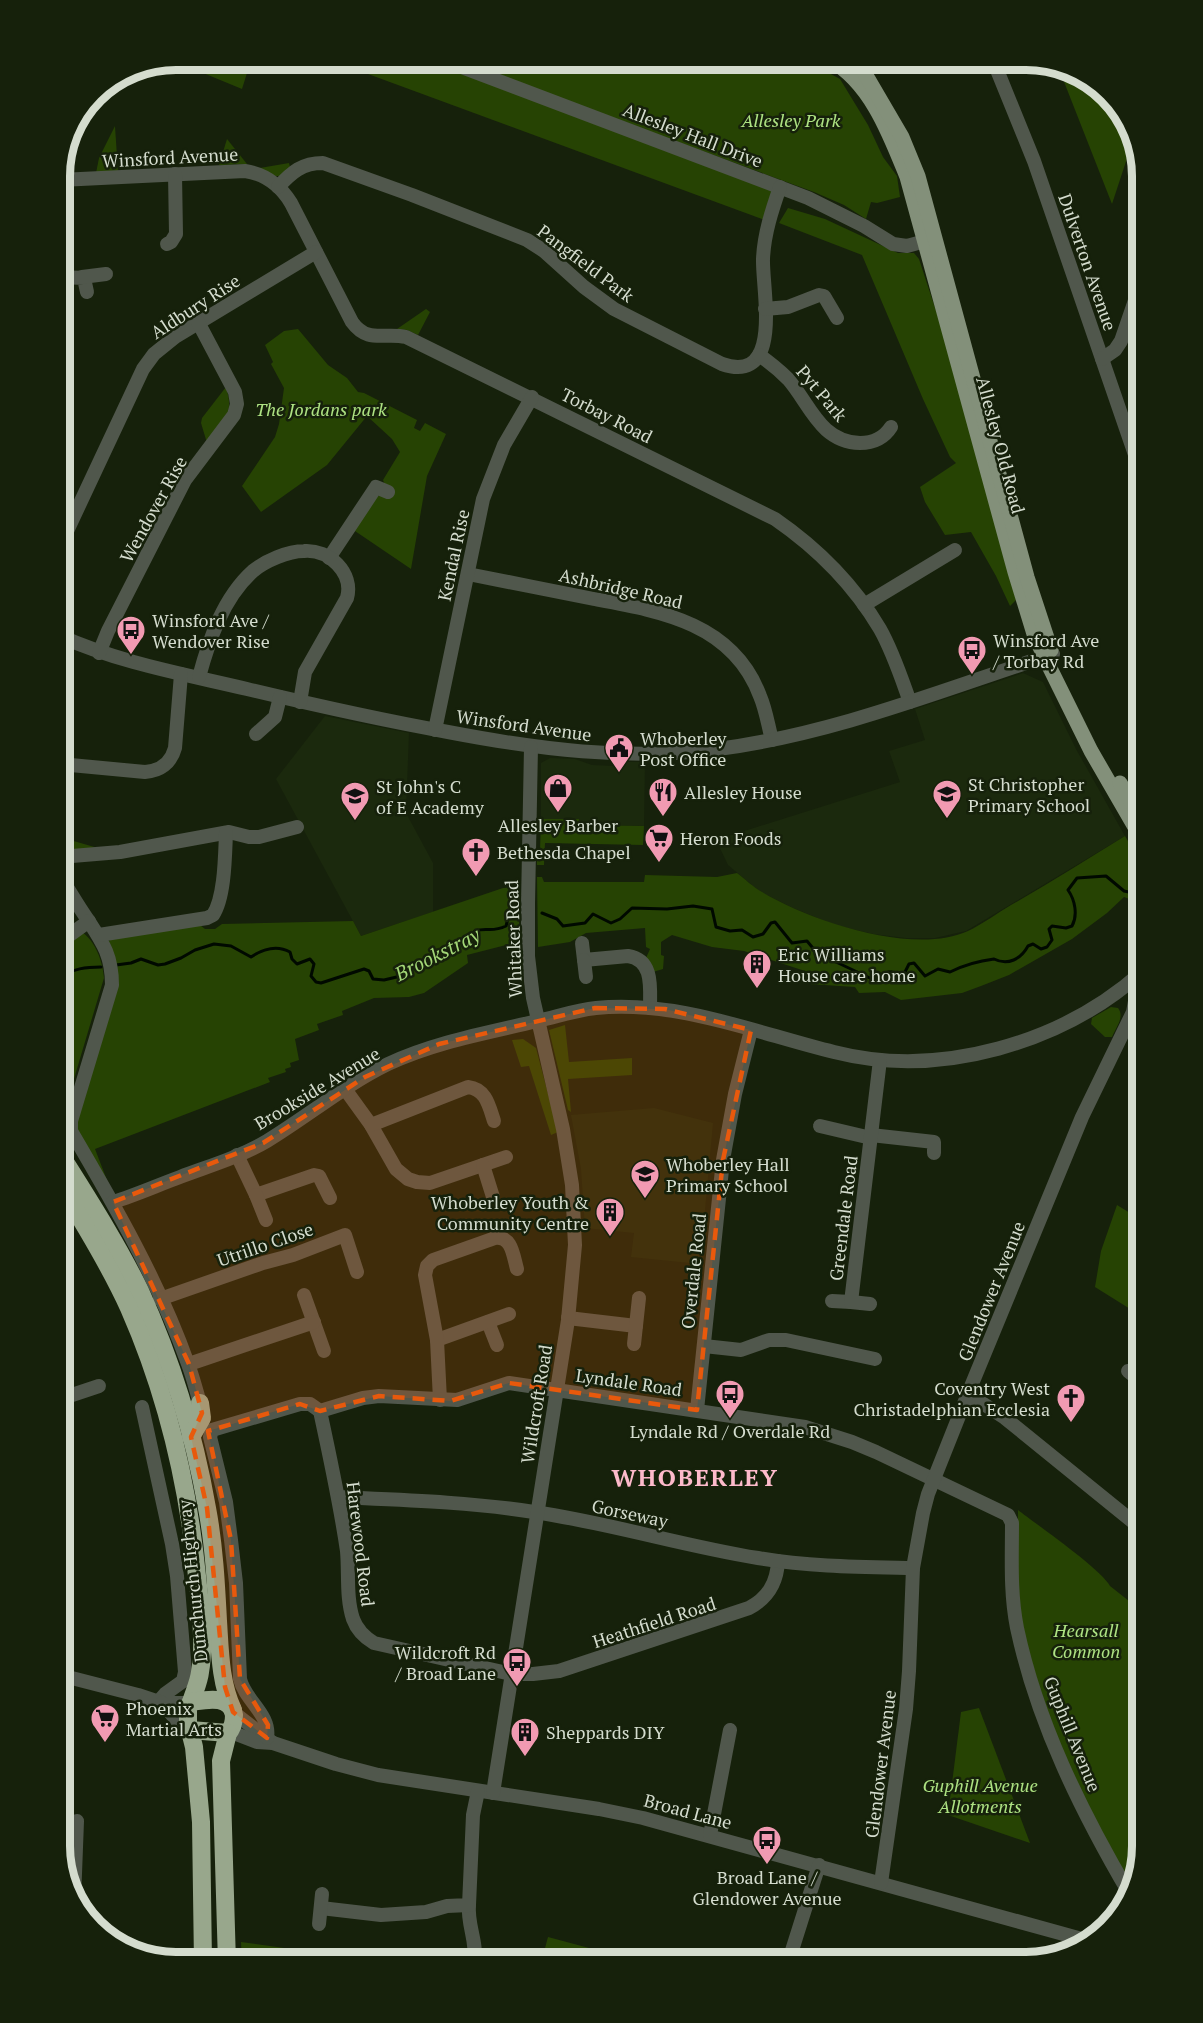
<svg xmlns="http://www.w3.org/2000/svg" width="1203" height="2023" viewBox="0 0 1203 2023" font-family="'PT Serif',serif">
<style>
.built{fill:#1b290d}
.green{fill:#264303}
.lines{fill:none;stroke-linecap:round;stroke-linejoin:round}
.stream{stroke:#000900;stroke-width:3}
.minor{stroke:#50574c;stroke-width:14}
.major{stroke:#83907a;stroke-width:15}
.highway{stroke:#98a78c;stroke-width:18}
.marked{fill:#e8590c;fill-opacity:0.2;stroke:#e8590c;stroke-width:4.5;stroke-dasharray:12 8;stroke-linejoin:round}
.labels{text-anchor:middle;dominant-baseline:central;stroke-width:5;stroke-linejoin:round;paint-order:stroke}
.park-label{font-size:18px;font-style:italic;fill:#aee383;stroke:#16210b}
.street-label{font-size:18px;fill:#d4dcce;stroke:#16210b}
.poi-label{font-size:18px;fill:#d4dcce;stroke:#16210b;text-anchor:start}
.water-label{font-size:20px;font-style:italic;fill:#a3d777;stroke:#16210b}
.district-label{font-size:24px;font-weight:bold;letter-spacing:1.5px;fill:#fdbacb;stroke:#16210b}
.rim{fill:none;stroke:#d4dcce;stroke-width:8}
</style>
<rect width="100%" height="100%" fill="#16210b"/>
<g class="built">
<path d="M1023 673 1043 682 1076 749 1125 836 966 931 935 938H906L873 934 834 925 793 908 760 892 728 865 716 840 900 782 889 751 925 740 915 709Z"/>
<path d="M325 716 409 733 406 813 433 863V912L361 936 276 779Z"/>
<path d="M550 758 575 759 592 765 615 766 624 762H645L644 826 578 825V819H541V763Z"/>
<path d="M654 1108 713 1123 700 1264 631 1257 634 1233 585 1228 581 1169 571 1115Z"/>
</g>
<g class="green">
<path d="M177 60H251L242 89 174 61Z"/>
<path d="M330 60H426L773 191 765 220Z"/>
<path d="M455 60H805L840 79 868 125 883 157 897 176 900 197 877 203 871 202 866 219 844 205 814 192Z"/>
<path d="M1059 69 1091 80 1131 125 1134 137 1112 204Z"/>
<path d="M115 126 118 172 96 173 99 158Z"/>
<path d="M227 139 247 164 219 165Z"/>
<path d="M289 163 290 167 281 176H270L254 169Z"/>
<path d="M788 208 825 219 898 253H914L919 259 957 375 1016 600 1010 606 996 576 971 532 945 535 925 502 920 487 956 463 950 457 923 399 862 255 779 223Z"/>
<path d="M426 309 430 312 418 335 407 330 397 329Z"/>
<path d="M298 329 328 365 347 378 358 392 364 393 417 420 414 428 420 431 425 423 446 434 427 476 411 569 352 529 376 496H382L385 485 383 480 400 452 392 439 367 416 327 465 261 512 242 486 275 437 279 424 284 388 271 364 273 362 265 345 284 331Z"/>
<path d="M226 387C235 416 223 421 207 443L201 423 202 418Z"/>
<path d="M541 819H579V825L644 826 643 845 545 843 544 865H537V858L540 851Z"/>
<path d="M1125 836 1143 867V904L1124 897 1107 913 1072 939 1009 975 981 986 962 993 901 1000 885 992 859 993 855 987 809 984 805 971 744 951 712 947 672 935 661 942V955L664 956 663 969 653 972 646 958 650 949 646 947 645 928 586 933 570 942 538 947 537 877H542L544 882H644L645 875 717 877 737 873C745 879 753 887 762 892 810 921 914 956 968 931 983 924 997 913 1011 905 1050 883 1087 859 1125 836Z"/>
<path d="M60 837 108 851 60 852Z"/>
<path d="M519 887V939L514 943 467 955 468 963 424 993 409 997 374 998 342 1011 343 1015 317 1024 319 1030 295 1039 299 1060 290 1063 291 1067 285 1069 286 1072 268 1078 270 1082 95 1149 110 1188 75 1130 113 991 108 942 111 939 200 925 205 929H215L222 924 353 921 361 936 503 888Z"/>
<path d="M83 933C96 942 103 963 104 978L65 1109 63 1124 60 1119V945Z"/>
<path d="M1111 1007 1118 1008C1125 1017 1116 1027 1112 1037H1105L1091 1024 1092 1018Z"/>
<path d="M565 1025 569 1062 632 1058V1075L568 1079 571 1112 568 1110 549 1030Z"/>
<path d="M523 1039 536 1048 558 1132 551 1135 529 1066 521 1067 512 1040Z"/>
<path d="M1117 1205 1143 1221V1317L1095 1287 1101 1251Z"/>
<path d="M1018 1510C1036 1524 1101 1569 1110 1586L1143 1612V1847L1131 1886C1091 1818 1056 1745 1034 1669 1030 1655 1024 1640 1022 1625 1015 1587 1018 1548 1018 1510Z"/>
<path d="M979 1708 1030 1843 948 1815 961 1712Z"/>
<path d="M548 1937 645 1963H541Z"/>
<path d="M241 1942 341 1956 370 1963H242Z"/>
</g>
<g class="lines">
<g class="stream">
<path d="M542 913 557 919 563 926 585 923 593 914 611 923 620 919 632 908 667 909 693 906 712 909 716 927 730 931 742 930 753 937 763 934 771 923 775 922 792 943 807 941 817 953 872 979H881L888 972H892L897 979 902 978 909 964 914 963 925 976 938 969 950 972C964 965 978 961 994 959 1008 966 1021 959 1028 946L1033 944 1041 949 1047 947 1052 940 1049 929 1052 926 1066 928 1072 926C1078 915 1075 900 1068 890L1077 878 1106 876 1124 891 1143 895"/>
<path d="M116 965 131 963 141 959 158 965 165 964 181 958 195 950 214 944 231 946 251 957C263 949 277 945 290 952L292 959 297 964 310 959 314 964 311 976 316 982 321 983 364 969 369 971 373 979 384 980 405 975 417 964 471 936 475 931C488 927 491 933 506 926L509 915"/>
<path d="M60 976C74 969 85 967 101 967"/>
</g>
<g class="minor">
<path d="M443 60 808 198 864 226 893 244 907 246 925 241"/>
<path d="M993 60 1034 161 1143 478"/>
<path d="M60 180 245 171C265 174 280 185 291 203L352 322C368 344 384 332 406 337L775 519C817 548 854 585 880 629 893 652 901 677 910 702"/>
<path d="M278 187C292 172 302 163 323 163L412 195 527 240 544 251 584 287 614 309 722 364C784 385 762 290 763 259 764 234 772 210 780 187"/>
<path d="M167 244 171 242 176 234 175 174"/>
<path d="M60 277 84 278 87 292"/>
<path d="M82 277 106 274"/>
<path d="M765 309 788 307 819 295 824 296 837 318"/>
<path d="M759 355C769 362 779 370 788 379 810 404 820 442 860 443 873 443 884 438 891 427"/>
<path d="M1102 359 1115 350 1121 341 1143 277"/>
<path d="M60 546 143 369 154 354 175 337 316 252"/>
<path d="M329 558 376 487 388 492"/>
<path d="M468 574C510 582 552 591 594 599 660 611 733 623 760 696 766 710 768 725 772 740"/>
<path d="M864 605 955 550"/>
<path d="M60 636C120 663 184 674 247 689 314 705 381 720 448 732 537 749 627 761 718 749 834 734 942 690 1053 654"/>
<path d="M99 653 108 631 185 480 234 415 237 404 235 392 198 322"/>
<path d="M199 677C209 640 223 598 253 571 265 561 288 551 304 551 329 549 354 573 347 598L305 672 300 702"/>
<path d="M435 730 483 499 504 445 532 397"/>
<path d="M256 734 275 717 280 697"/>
<path d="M60 764 145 772C160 771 171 763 175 748L181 674"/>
<path d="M60 857 120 852 229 832 249 837H259L297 827"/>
<path d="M60 876C69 890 78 906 88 920 103 943 112 956 112 985L71 1121V1131C115 1206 159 1282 188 1364 193 1377 196 1390 200 1403"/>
<path d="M99 935 207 918 213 915C225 897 225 854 226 833"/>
<path d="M60 942 89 921"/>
<path d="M582 943 584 960 628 956C654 960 650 988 650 1008"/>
<path d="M584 960 586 977"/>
<path d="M345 1089 371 1125 396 1169 408 1179 417 1182 430 1183 506 1157"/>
<path d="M371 1125 468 1087C486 1089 489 1106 494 1121"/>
<path d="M820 1126 871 1138"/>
<path d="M871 1135 934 1142V1153"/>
<path d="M237 1155 256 1195 314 1175 319 1176 330 1198"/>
<path d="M483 1165 493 1197"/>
<path d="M256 1195 266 1220"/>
<path d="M113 1202C136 1195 158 1185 180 1177 209 1166 240 1157 267 1141 308 1116 345 1085 388 1064 435 1042 487 1033 537 1021 556 1017 576 1010 596 1008 678 1000 756 1033 834 1052 940 1079 1063 1043 1143 971"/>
<path d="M304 1295 324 1351"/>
<path d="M160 1299 263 1263 293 1255 345 1235 357 1272"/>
<path d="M832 1301 851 1302"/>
<path d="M870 1304 851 1302 880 1060"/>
<path d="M568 1318 636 1326"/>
<path d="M488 1322 497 1345"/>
<path d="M437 1340 509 1314"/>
<path d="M634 1344 639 1298"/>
<path d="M704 1346 741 1350 769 1340H786L875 1359"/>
<path d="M189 1364 314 1322"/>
<path d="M1128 1371 1143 1383"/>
<path d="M967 1396 976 1399 1005 1418 1143 1530"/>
<path d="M60 1399 99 1386"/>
<path d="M440 1400 437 1340 425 1275 427 1266 433 1260 495 1238C512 1236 513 1255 517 1269"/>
<path d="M142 1407 172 1544 177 1576 185 1672 183 1681 165 1694 158 1702"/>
<path d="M697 1410 723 1160 735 1094 751 1030"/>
<path d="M320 1411C330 1457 340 1503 347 1551 349 1573 346 1598 353 1619 357 1630 364 1637 374 1643L511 1674H533L559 1671 749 1608C768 1598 777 1583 778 1561"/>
<path d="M339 1497C404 1500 469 1502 534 1512 610 1523 683 1546 758 1558 809 1567 861 1567 913 1568"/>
<path d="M60 1675 138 1695 162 1703H190"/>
<path d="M162 1703 179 1723 190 1728"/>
<path d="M233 1712 273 1743"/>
<path d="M231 1732 257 1742 273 1743 336 1764 378 1775 599 1809 643 1818 1089 1941"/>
<path d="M267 1738C271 1714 245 1701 240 1679L236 1583 231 1540 226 1502 210 1437 212 1430 300 1404H310L320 1411 363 1398 379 1396 457 1400 509 1383 805 1427 852 1442 876 1452 1008 1515 1012 1523C1012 1558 1010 1593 1017 1628 1037 1722 1081 1811 1129 1893"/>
<path d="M493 1793 568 1320 575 1245 572 1185 563 1129 533 998 528 956V904L531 747"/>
<path d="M710 1835 730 1730"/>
<path d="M881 1883 906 1709 909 1671 913 1568 923 1513 928 1494 967 1396 1082 1117 1133 1012 1140 974"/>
<path d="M74 1900 77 1821"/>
<path d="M469 1905C467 1925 478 1943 474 1963"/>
<path d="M321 1908 381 1915 426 1912 447 1906 469 1905 473 1815 478 1791"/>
<path d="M319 1924 322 1894"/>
<path d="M133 1951 202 1959"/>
<path d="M788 1963 819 1865"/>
</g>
<g class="major">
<path d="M830 60C871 83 890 135 907 177L1015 572 1034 634 1044 656 1091 751 1143 841"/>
<path d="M857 60 902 137 918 176 1027 577 1051 650"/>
<path d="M1120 783 1143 822"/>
</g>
<g class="highway">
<path d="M60 1154C87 1197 118 1245 140 1291 171 1359 194 1434 207 1508 214 1545 216 1583 218 1621 220 1651 220 1682 233 1710"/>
<path d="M60 1185C85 1225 110 1266 129 1308 166 1392 188 1485 197 1576 200 1604 205 1644 200 1672 199 1682 194 1692 191 1702"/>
<path d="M191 1437 202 1418 200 1403"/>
<path d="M190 1730 228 1733C233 1728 234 1722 234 1715 231 1694 205 1700 191 1702L188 1709V1723L194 1747 201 1822 203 1963"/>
<path d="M227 1963 221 1761 228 1733"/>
</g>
</g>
<path class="marked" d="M595 1008 665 1009 751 1030 723 1160 697 1410 509 1383 450 1401 379 1396 320 1411 300 1404 208 1431 231 1540 240 1679 268 1725 267 1738 233 1712 225 1687 207 1508 191 1437 202 1413 189 1364 113 1202 263 1143 365 1077 439 1044Z"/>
<defs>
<g id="bus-pin" transform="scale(1.5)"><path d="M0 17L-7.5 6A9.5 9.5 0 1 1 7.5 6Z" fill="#f19ab2" stroke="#16210b"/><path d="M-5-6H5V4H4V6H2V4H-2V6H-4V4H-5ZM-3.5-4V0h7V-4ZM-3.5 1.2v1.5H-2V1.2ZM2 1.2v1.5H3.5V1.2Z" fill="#111"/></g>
<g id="civic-pin" transform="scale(1.5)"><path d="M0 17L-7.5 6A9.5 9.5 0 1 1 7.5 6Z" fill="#f19ab2" stroke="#16210b"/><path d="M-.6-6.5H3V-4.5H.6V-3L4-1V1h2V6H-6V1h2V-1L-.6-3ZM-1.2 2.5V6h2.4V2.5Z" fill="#111"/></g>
<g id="shop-pin" transform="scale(1.5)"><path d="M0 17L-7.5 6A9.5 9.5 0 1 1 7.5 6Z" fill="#f19ab2" stroke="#16210b"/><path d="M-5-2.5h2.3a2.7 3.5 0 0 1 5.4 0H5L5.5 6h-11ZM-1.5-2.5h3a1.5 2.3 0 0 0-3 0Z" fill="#111"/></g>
<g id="restaurant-pin" transform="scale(1.5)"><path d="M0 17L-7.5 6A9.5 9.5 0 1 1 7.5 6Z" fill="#f19ab2" stroke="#16210b"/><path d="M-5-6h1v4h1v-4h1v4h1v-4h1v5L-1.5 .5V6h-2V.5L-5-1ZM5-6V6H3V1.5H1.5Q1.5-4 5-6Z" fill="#111"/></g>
<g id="school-pin" transform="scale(1.5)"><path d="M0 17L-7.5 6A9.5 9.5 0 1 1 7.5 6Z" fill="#f19ab2" stroke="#16210b"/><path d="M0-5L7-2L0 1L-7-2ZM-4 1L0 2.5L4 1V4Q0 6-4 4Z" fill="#111"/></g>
<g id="supermarket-pin" transform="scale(1.5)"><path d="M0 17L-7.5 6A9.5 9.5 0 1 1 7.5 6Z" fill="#f19ab2" stroke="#16210b"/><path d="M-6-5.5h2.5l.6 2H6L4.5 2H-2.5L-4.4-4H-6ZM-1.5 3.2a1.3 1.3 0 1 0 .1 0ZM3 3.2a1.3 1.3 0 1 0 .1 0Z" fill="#111"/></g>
<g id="church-pin" transform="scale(1.5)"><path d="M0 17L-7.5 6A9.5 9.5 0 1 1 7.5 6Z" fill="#f19ab2" stroke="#16210b"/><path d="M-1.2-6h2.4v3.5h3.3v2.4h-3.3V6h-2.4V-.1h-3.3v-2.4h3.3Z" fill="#111"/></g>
<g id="building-pin" transform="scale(1.5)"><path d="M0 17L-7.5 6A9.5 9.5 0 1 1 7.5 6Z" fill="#f19ab2" stroke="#16210b"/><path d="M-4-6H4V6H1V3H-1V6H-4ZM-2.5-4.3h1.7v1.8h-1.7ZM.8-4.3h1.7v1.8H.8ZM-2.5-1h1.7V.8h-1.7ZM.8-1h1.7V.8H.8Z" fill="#111"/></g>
</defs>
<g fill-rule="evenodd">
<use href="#bus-pin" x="131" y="630"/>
<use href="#bus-pin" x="972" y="650"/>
<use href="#civic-pin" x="619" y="748"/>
<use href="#shop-pin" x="558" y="788"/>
<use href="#restaurant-pin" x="663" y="792"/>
<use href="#school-pin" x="947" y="794"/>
<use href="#school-pin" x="355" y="796"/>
<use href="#supermarket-pin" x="659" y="838"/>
<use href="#church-pin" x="476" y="852"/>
<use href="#building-pin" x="757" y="964"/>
<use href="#school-pin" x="645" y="1174"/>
<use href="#building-pin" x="610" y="1212"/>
<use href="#bus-pin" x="730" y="1394"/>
<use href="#church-pin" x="1071" y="1398"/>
<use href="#bus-pin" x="517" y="1662"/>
<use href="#supermarket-pin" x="105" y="1718"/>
<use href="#building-pin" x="525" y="1732"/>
<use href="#bus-pin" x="767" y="1840"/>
</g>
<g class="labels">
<g class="park-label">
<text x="791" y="120">Allesley Park</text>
<text x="321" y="409">The Jordans park</text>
<text x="1086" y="1630">Hearsall<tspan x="1086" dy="21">Common</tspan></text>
<text x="980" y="1785">Guphill Avenue<tspan x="980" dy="21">Allotments</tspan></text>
</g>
<g class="street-label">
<text transform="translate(693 135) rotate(21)">Allesley Hall Drive</text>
<text transform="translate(170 157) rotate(-3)">Winsford Avenue</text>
<text transform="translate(1088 262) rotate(71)">Dulverton Avenue</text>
<text transform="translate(586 263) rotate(37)">Pangfield Park</text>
<text transform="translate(195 306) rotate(-33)">Aldbury Rise</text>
<text transform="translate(822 393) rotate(50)">Pyt Park</text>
<text transform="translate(607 415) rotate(27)">Torbay Road</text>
<text transform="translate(1001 445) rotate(75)">Allesley Old Road</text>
<text transform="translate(153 509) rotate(-61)">Wendover Rise</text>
<text transform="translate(453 555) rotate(-78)">Kendal Rise</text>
<text transform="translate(621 588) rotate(13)">Ashbridge Road</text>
<text transform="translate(524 725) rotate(8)">Winsford Avenue</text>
<text transform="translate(513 939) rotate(-92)">Whitaker Road</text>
<text transform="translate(317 1088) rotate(-31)">Brookside Avenue</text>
<text transform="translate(843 1218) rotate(-83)">Greendale Road</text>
<text transform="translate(265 1244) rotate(-19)">Utrillo Close</text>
<text transform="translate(693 1271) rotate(-84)">Overdale Road</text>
<text transform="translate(991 1291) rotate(-68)">Glendower Avenue</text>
<text transform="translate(629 1382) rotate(8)">Lyndale Road</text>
<text transform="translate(536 1404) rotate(-81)">Wildcroft Road</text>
<text transform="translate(630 1513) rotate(12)">Gorseway</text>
<text transform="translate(361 1544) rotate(83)">Harewood Road</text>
<text transform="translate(192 1581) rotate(-96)">Dunchurch Highway</text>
<text transform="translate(654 1622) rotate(-18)">Heathfield Road</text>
<text transform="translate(1073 1734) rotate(68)">Guphill Avenue</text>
<text transform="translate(880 1764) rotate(-83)">Glendower Avenue</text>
<text transform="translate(688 1811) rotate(15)">Broad Lane</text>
</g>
<g class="poi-label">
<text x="152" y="620">Winsford Ave /<tspan x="152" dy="21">Wendover Rise</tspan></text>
<text x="993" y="640">Winsford Ave<tspan x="993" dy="21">/ Torbay Rd</tspan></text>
<text x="640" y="738">Whoberley<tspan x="640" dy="21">Post Office</tspan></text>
<text x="968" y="784">St Christopher<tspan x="968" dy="21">Primary School</tspan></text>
<text x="376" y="786">St John's C<tspan x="376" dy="21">of E Academy</tspan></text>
<text x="684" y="792">Allesley House</text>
<text x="558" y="825" text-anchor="middle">Allesley Barber</text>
<text x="680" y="838">Heron Foods</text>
<text x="497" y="852">Bethesda Chapel</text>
<text x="778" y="954">Eric Williams<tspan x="778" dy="21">House care home</tspan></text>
<text x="666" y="1164">Whoberley Hall<tspan x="666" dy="21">Primary School</tspan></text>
<text x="589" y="1202" text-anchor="end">Whoberley Youth &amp;<tspan x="589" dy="21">Community Centre</tspan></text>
<text x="1050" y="1388" text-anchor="end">Coventry West<tspan x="1050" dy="21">Christadelphian Ecclesia</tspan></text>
<text x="730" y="1431" text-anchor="middle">Lyndale Rd / Overdale Rd</text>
<text x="496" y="1652" text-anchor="end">Wildcroft Rd<tspan x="496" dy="21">/ Broad Lane</tspan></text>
<text x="126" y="1708">Phoenix<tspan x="126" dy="21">Martial Arts</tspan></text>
<text x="546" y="1732">Sheppards DIY</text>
<text x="767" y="1877" text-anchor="middle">Broad Lane /<tspan x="767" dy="21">Glendower Avenue</tspan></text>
</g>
<g class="water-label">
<text transform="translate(437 954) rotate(-27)">Brookstray</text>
</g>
<g class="district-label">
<text x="695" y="1477">WHOBERLEY</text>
</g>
</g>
<path d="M0 0H1203V2023H0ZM176 70H1026A106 106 0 0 1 1132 176V1846A106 106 0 0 1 1026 1952H176A106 106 0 0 1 70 1846V176A106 106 0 0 1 176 70Z" fill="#16210b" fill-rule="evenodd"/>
<path class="rim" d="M176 70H1026A106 106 0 0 1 1132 176V1846A106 106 0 0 1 1026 1952H176A106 106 0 0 1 70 1846V176A106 106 0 0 1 176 70Z"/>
</svg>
